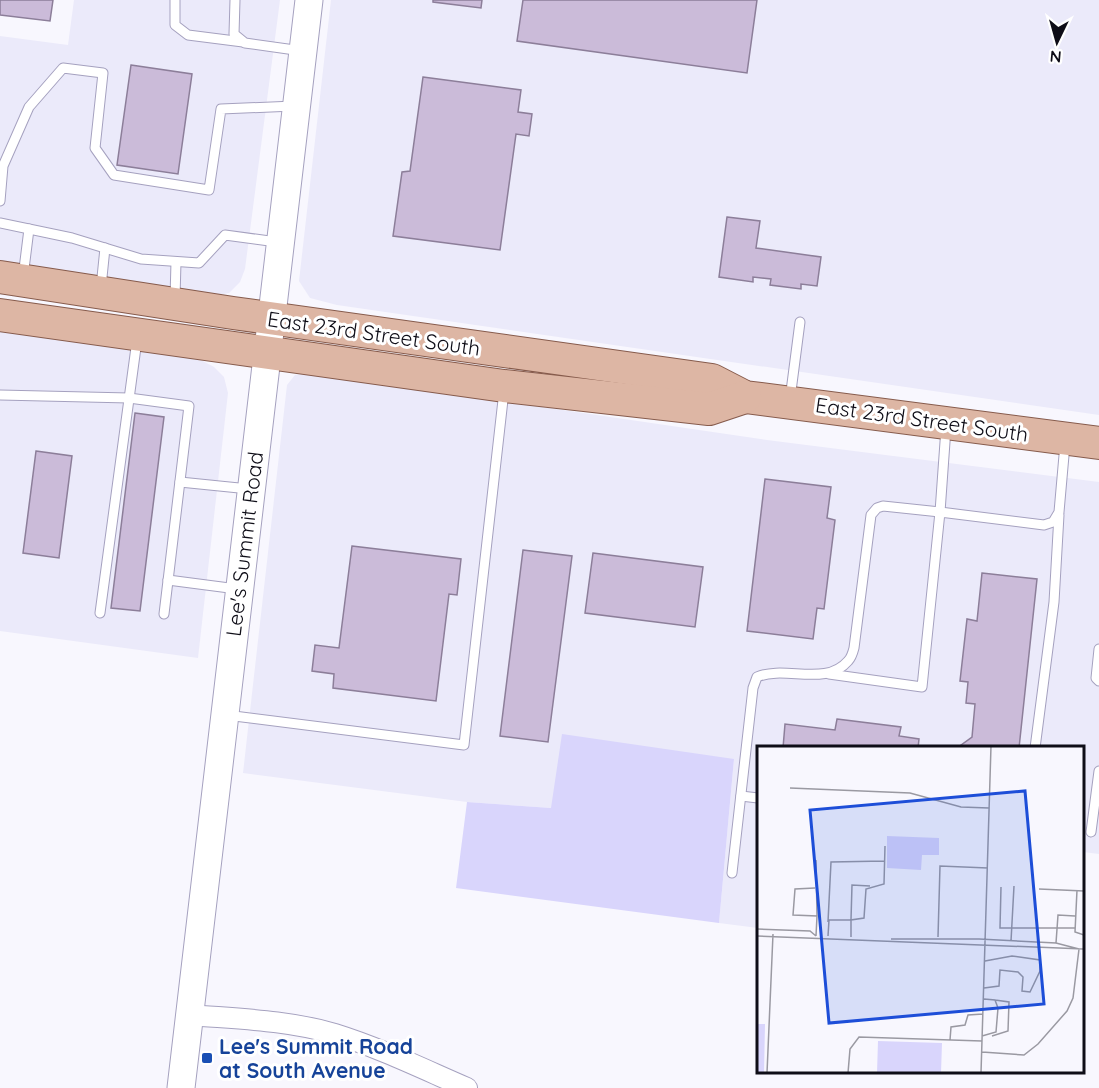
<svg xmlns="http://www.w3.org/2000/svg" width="1099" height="1088" viewBox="0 0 1099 1088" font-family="Quicksand,sans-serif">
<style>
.built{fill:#ebeafa}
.green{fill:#d9d5fc}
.building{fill:#cbbbd9;stroke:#8c7e99;stroke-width:1.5}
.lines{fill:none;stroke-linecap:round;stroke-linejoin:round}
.lane-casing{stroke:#a5a1bf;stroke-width:11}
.street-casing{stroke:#a5a1bf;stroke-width:22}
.secondary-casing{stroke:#a5a1bf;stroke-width:29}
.primary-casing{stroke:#865b4c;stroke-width:34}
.lane{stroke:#fff;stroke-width:9}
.street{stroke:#fff;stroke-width:20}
.secondary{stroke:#fff;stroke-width:27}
.primary{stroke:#ddb6a4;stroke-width:32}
.transit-dot{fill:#1a4fb4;stroke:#fff;stroke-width:2}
.labels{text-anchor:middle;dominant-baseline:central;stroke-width:6;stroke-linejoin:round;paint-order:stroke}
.street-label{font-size:21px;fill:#0e0d17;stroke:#fff}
.transit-label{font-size:21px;font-weight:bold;fill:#164399;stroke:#fff;text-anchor:start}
.inset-road{fill:none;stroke:#9a99a2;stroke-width:1.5}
.view{fill:#1d4ed8;fill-opacity:0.15;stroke:#1d4ed8;stroke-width:3}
.inset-edge{fill:none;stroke:#0e0d17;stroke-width:3}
</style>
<rect width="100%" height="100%" fill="#f8f7fe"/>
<g class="built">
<path d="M74 0H280L245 269 240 282 229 293 213 296 0 263V36L68 45Z"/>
<path d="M331 0H1099V415L337 305 310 298 299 281Z"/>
<path d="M0 329 199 359 214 367 224 377 228 393 198 658 0 631Z"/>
<path d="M309 373 767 440 1099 482V854L1083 852 1082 748H758V928L719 923 734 759 551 808 467 802 243 773 287 385 295 375Z"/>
</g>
<path class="green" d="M562 734 734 759 719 923 456 888 467 802 551 808Z"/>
<g class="building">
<path d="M0 0H53L50 21 0 15Z"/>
<path d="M433 0H482L481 8 433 2Z"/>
<path d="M523 0H757L747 73 517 41Z"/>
<path d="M131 65 192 74 178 174 117 165Z"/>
<path d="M423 77 521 90 518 112 532 114 529 136 516 134 500 250 393 236 402 172 410 171Z"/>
<path d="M727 217 760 221 756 248 821 257 817 286 801 284V289L770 285 771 279 753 277V282L719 277Z"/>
<path d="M135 413 164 417 140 611 111 608Z"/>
<path d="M36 451 72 456 59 558 23 553Z"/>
<path d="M765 479 831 487 827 518 835 520 824 609 817 608 813 639 747 631Z"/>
<path d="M352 546 461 559 457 595 449 594 436 701 333 688 334 674 312 671 315 645 339 648Z"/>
<path d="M523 550 572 556 548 742 500 736Z"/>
<path d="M593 553 703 567 695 627 585 613Z"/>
<path d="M982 573 1037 579 1019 748H957L972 737 975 704 966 703 968 682 960 681 967 619 977 621Z"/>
<path d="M837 719 901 727 899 736 919 739 918 748H783L785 724 835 730Z"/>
</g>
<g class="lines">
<g class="lane-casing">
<g id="lane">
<path d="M175 0V25L188 35 243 42"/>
<path d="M235 0 234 34 245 43 302 51"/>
<path d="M0 201 3 166 29 107 63 68 103 73 95 148 114 175 209 190 221 109 294 106"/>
<path d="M0 223 72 238 141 259 199 263 225 235 277 242"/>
<path d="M23 277 29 229"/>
<path d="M101 287 105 248"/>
<path d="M175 298 176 262"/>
<path d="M0 395 129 398 189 406 164 614"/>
<path d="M790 399 800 322"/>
<path d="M180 482 249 489"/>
<path d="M168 580 237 589"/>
<path d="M100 613 137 340"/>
<path d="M1099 649 1096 678 1099 681"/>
<path d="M829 674 922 687 940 512 1044 525 1053 522 1059 512 1065 444"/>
<path d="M226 715 464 745 504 391"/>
<path d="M1035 748 1054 602 1059 515"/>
<path d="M741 796 758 798"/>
<path d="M1091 832 1099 771"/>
<path d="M732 873 753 688 757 677C785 665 826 687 848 661 851 658 853 652 854 648L871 515 877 508 883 506 940 512 946 428"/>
</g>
</g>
<g class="street-casing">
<path id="street" d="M190 1015C238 1019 288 1020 335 1034 380 1048 423 1069 467 1088"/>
</g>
<g class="secondary-casing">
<path id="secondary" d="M181 1088 309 0"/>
</g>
<g class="primary-casing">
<g id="primary">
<path d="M0 277 233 313 712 380 745 397 1099 443"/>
<path d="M0 315 504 386 709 409 745 397"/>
</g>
</g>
<use href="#lane" class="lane"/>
<use href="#street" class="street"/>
<use href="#secondary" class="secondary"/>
<use href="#primary" class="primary"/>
</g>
<rect class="transit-dot" x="201" y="1052" width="12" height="12" rx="3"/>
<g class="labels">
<g class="street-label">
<text transform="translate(374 333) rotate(8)">East 23rd Street South</text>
<text transform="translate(922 419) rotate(8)">East 23rd Street South</text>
<text transform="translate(244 544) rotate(-83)">Lee's Summit Road</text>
</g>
<g class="transit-label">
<text x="219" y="1046">Lee's Summit Road<tspan x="219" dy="24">at South Avenue</tspan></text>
</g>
</g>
<g transform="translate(757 746)">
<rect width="327" height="327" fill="#f8f7fe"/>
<path d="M130 90 182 92V109H165L164 124 130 122ZM0 278H8L7 327H0ZM121 295 185 297 184 327H120Z" fill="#d9d5fc"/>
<path class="inset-road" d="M33 42 153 47 204 61 232 62M59 114 60 170M244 141 243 182H318M58 142 38 143 36 169 60 170 59 190M282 143 327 145M320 144 318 186 327 189M71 176 74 116 128 115M0 183 53 185 59 190M0 190 327 203M71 190 72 174H94L95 139 113 140M94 191V174L107 172 109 143 127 138 128 100M181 191 183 120 231 122M134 193H222L299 197 322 203M254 195 257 140M299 197 301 169 318 170M227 242 242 240 243 224 261 226 266 231 265 245 273 246 283 225V214L255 210 228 215M225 290 239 286 241 262 238 254 227 253M235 290 251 285 252 256 238 254M193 294 194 281 208 279 211 269 226 268M225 306 267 309 281 298 310 265 316 252 322 203M10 327 16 188M91 327 93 303 102 291 225 295M224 327 234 0"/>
<path class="view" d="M268 45 287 258 72 277 53 64Z"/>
<rect width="327" height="327" class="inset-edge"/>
</g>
<g transform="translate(1057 42) rotate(185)" stroke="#ffffff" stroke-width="4.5" paint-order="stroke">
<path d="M0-4.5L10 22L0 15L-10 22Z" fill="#0e0d17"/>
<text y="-9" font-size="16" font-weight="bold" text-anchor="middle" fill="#0e0d17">N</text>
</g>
</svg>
